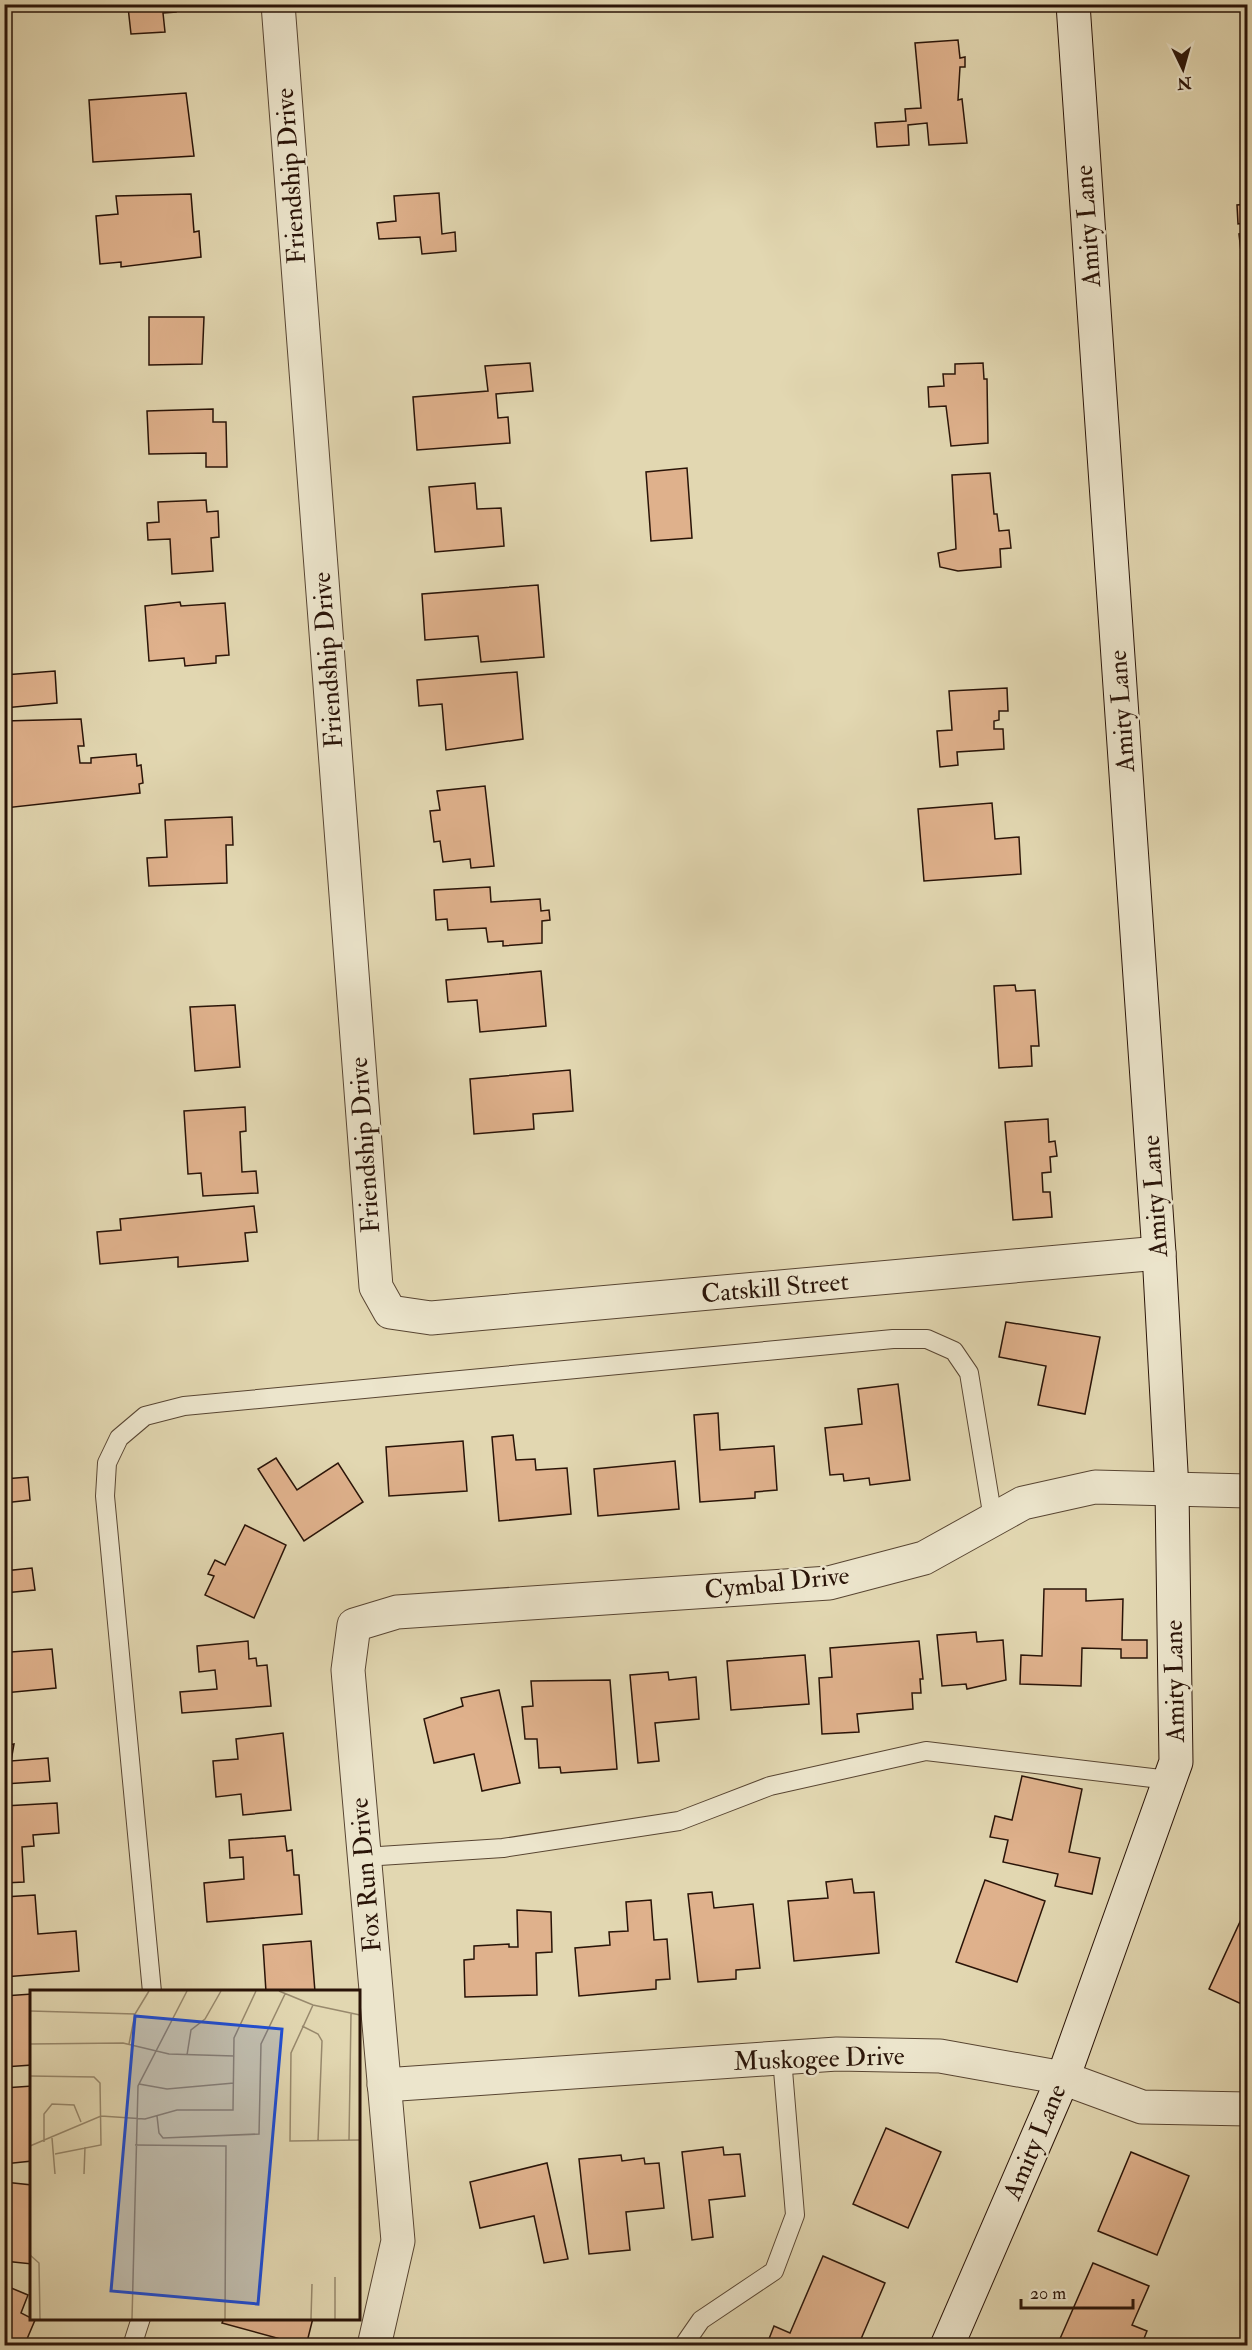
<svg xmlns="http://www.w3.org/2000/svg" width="1252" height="2350" viewBox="0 0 1252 2350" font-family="'IM FELL Double Pica',serif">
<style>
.building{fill:#dfb18c;stroke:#2a1408;stroke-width:1.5}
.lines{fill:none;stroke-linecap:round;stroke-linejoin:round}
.lane-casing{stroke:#584532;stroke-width:20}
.street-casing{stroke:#584532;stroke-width:35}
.secondary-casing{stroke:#2a1408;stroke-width:35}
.lane{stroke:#ece5cc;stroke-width:18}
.street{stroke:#ece5cc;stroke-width:33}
.secondary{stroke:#ece5cc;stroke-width:33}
.labels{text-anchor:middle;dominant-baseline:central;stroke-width:5;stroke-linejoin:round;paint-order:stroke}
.street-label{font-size:26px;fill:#2a1408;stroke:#ece5cc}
.inset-road{fill:none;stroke:#98896d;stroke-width:1.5}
.view{fill:#1d4ed8;fill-opacity:0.15;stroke:#1d4ed8;stroke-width:3}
.inset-edge{fill:none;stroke:#2a1408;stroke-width:3}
</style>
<rect width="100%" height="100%" fill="#e2d7b1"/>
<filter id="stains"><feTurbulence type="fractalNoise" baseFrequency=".00333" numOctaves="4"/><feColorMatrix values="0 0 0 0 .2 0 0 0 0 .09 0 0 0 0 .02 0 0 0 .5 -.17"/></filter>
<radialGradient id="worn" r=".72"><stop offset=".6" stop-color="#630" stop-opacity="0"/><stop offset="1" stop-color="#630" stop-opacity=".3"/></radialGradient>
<g class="building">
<path d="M90 4H175L176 12 163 13 165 32 131 34 128 7 90 9Z"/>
<path d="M958 40 960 58 965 57V67H960L958 100 962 99 967 143 929 145 927 123 908 125 909 145 877 147 875 123 906 121 905 109 921 108 915 43Z"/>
<path d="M186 93 194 156 93 162 89 100Z"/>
<path d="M439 193 442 234 455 232 456 251 422 254 420 237 379 239 377 223 396 221 394 196Z"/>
<path d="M191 194 194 232 199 231 201 257 121 267V262L100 264 96 216 118 214 116 196Z"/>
<path d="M1248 204V260L1242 261 1239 234 1246 233V223L1238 224 1237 205Z"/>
<path d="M149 317H204L202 364 149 365Z"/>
<path d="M1241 344H1248V365H1243Z"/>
<path d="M530 363 533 391 496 394 498 418 508 417 510 443 417 450 413 397 488 391 485 366Z"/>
<path d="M983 363 984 379H987L988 443 951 446 946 406 929 407 928 387 944 386 943 374H955V364Z"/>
<path d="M213 409V422H226L227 467H206V453L149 454 147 411Z"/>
<path d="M687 468 692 538 651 541 646 472Z"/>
<path d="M990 473 994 514H997L999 531 1009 530 1011 548 1000 549 1001 567 958 571 940 567 938 553 956 549 952 475Z"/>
<path d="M475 483 477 509 501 508 504 546 435 552 429 487Z"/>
<path d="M206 500 207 512 218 511 219 537 211 538 213 571 172 574 170 539 148 540 147 523 159 522 158 502Z"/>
<path d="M538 585 544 657 481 662 478 636 425 640 422 594Z"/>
<path d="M180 602 181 606 225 603 229 655 216 656V663L185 666 184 658 149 661 145 606Z"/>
<path d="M55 671 57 703 4 708V675Z"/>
<path d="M517 672 523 739 446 750 442 704 419 706 417 680Z"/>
<path d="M1007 688 1008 711H999V720L994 721V729H1003L1004 749 957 752 958 765 940 767 937 731 952 730 949 691Z"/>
<path d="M81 719 84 746H78L80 763H91V758L136 754 137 766 141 765 143 783 139 784 140 793 5 808 4 721Z"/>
<path d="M485 786 494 866 471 868 470 859 443 862 440 841 434 842 430 811 440 810 437 791Z"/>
<path d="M992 803 995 839 1019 837 1021 874 924 881 918 809Z"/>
<path d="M232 817 233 845H226L227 883 149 886 147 858 167 857 165 820Z"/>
<path d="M490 887 491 902 540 899 541 911 549 910 550 920 542 921V943L503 946V941L488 942 486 928 448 930 447 919 436 920 434 890Z"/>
<path d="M541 971 546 1026 480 1032 477 1000 448 1002 446 980Z"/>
<path d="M1015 985 1016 991 1035 990 1039 1046H1031L1032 1066 999 1068 994 986Z"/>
<path d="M235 1005 240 1067 195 1071 190 1007Z"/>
<path d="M570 1070 573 1111 533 1114 534 1129 474 1134 470 1079Z"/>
<path d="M245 1107 246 1131 240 1132 242 1172 256 1171 258 1193 203 1196 201 1173 188 1174 184 1111Z"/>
<path d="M1048 1119 1049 1142 1055 1141 1057 1156 1050 1157 1051 1172 1042 1173 1043 1192H1050L1052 1217 1013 1220 1005 1122Z"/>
<path d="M254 1206 257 1232 245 1233 248 1261 178 1267V1257L100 1264 97 1232 121 1230 120 1219Z"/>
<path d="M1006 1322 1100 1337 1085 1414 1038 1405 1046 1366 999 1357Z"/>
<path d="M898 1384 910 1480 870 1485 869 1478 844 1481 843 1474 830 1475 825 1428 862 1424 858 1389Z"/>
<path d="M718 1413 720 1450 774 1446 777 1490 755 1492V1498L700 1502 694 1415Z"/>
<path d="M513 1435 516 1460 535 1459 536 1470 567 1468 571 1514 499 1521 492 1437Z"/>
<path d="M463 1441 467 1491 389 1496 386 1447Z"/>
<path d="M276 1458 297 1490 338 1463 363 1502 304 1541 258 1469Z"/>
<path d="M675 1461 679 1509 598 1516 594 1469Z"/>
<path d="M28 1477 30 1500 4 1503V1479Z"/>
<path d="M245 1525 286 1545 254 1618 205 1595 214 1576 208 1574 215 1560 225 1565Z"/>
<path d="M4 1531H8L10 1553 4 1554Z"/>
<path d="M32 1568 35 1590 4 1593V1571Z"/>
<path d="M1044 1589H1086V1601L1123 1599 1122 1640H1147V1658H1121V1649L1082 1648 1081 1686 1020 1684 1021 1655 1042 1656Z"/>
<path d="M7 1612 11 1652 52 1649 56 1688 4 1693V1613Z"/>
<path d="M976 1632 977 1642 1003 1640 1006 1680 967 1689 966 1684 942 1686 937 1635Z"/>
<path d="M248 1641 249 1659 256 1658 257 1666 267 1665 271 1706 182 1713 180 1692 217 1689 215 1670 199 1672 197 1646Z"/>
<path d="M919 1641 923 1679H920L921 1693H912L913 1709 857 1714 859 1732 822 1734 819 1678 832 1677 830 1648Z"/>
<path d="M805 1655 809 1704 731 1710 727 1661Z"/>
<path d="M668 1672 669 1680 696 1677 699 1719 655 1723 659 1761 638 1763 630 1675Z"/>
<path d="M610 1680 617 1769 561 1773 560 1767 539 1768 537 1739H525L522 1707 533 1706 531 1681Z"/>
<path d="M499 1690 520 1783 482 1791 474 1754 434 1763 424 1719 463 1706 461 1698Z"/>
<path d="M7 1712 9 1745 14 1744 11 1761 48 1758 50 1781 4 1784V1713Z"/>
<path d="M283 1733 291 1810 243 1815 241 1794 216 1797 213 1761 238 1759 236 1739Z"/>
<path d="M1022 1776 1082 1789 1069 1852 1100 1858 1092 1894 1055 1886 1058 1874 1003 1862 1008 1840 990 1837 995 1816 1012 1820Z"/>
<path d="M57 1803 59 1833 33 1835 34 1846 22 1847 24 1882 4 1883V1806Z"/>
<path d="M285 1836 287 1851 292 1850 294 1875H299L302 1914 207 1922 204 1883 244 1879 243 1857 230 1858 229 1840Z"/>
<path d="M852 1879 854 1893 874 1892 879 1953 794 1961 788 1901 828 1898 826 1882Z"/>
<path d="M985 1880 1045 1901 1017 1982 956 1962Z"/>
<path d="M712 1892 714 1908 753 1904 760 1968 736 1970V1979L698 1982 688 1894Z"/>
<path d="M35 1895 38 1934 76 1931 79 1971 4 1977V1897Z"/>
<path d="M651 1900 654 1940 667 1939 670 1979 656 1980V1989L579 1996 575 1948 610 1945 609 1932 628 1931 626 1902Z"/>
<path d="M517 1910 551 1912 552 1952 536 1953 537 1995 465 1997 464 1960 474 1959V1946L509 1944V1947H518Z"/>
<path d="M1245 1911 1248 1912V2007L1209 1989Z"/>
<path d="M311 1941 315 1992H266L263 1945Z"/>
<path d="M32 1994V2065L4 2067V1996Z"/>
<path d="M32 2086V2161L4 2164V2088Z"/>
<path d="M886 2128 941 2152 908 2228 853 2204Z"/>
<path d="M723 2147 724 2155 740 2154 745 2196 709 2200 713 2237 692 2240 682 2152Z"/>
<path d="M1131 2152 1189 2176 1157 2255 1098 2231Z"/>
<path d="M621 2155 622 2161 644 2158 645 2164 659 2163 664 2208 626 2212 630 2250 589 2254 579 2159Z"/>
<path d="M547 2163 568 2259 544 2263 534 2216 480 2228 470 2182Z"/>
<path d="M4 2182 32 2185V2264L4 2261Z"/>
<path d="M823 2256 885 2283 858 2346 767 2344 774 2326 790 2333Z"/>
<path d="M1093 2263 1149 2286 1132 2325 1147 2331 1141 2346H1070L1059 2341Z"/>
<path d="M4 2285 28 2295 21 2313 35 2320 24 2346H4Z"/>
<path d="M224 2318H313L306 2346 222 2323Z"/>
</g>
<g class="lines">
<g class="lane-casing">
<g id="lane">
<path d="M364 1857 503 1848 679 1821 770 1786 926 1751 1169 1780"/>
<path d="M152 1992 105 1496 107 1463 119 1438 145 1416 184 1406 893 1339H927L954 1351 969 1373 993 1519"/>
<path d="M132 2346 141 2318"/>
<path d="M683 2346 701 2320 774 2271 795 2215 782 2058"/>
</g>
</g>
<g class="street-casing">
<g id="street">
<path d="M278 4 376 1287 390 1312 431 1318 1159 1253"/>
<path d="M384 2085 837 2054 940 2056 1063 2078 1142 2107 1248 2109"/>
<path d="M374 2346 398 2241 348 1670 354 1625 397 1612 829 1583 924 1558 1023 1503 1095 1487 1248 1491"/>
</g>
</g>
<g class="secondary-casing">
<path id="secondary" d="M947 2346 1063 2078 1176 1762 1172 1490 1159 1253 1073 4"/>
</g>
<use href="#lane" class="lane"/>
<use href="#street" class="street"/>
<use href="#secondary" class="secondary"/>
</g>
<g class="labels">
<g class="street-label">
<text transform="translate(291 176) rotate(-94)">Friendship Drive</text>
<text transform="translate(1088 226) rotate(-94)">Amity Lane</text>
<text transform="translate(328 660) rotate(-94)">Friendship Drive</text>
<text transform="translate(1122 711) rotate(-94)">Amity Lane</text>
<text transform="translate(365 1145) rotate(-94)">Friendship Drive</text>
<text transform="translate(1155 1196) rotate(-94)">Amity Lane</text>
<text transform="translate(775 1288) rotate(-5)">Catskill Street</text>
<text transform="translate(777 1583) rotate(-6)">Cymbal Drive</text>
<text transform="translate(1175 1681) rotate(-91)">Amity Lane</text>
<text transform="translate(366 1875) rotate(-95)">Fox Run Drive</text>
<text transform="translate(819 2059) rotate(-2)">Muskogee Drive</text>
<text transform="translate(1035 2142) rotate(-67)">Amity Lane</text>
</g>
</g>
<g transform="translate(30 1990)">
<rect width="330" height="330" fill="#e2d7b1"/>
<path class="inset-road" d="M249 1 283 15 330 25M283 15 261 63 260 151 330 150M0 21 105 24M272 36 288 44 292 51 288 151M0 54 93 53 139 64 204 66M99 54 105 24 119 1M157 65 161 40 175 29 191 1M0 86 64 87 70 93 71 155 25 164M109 94 137 99 204 93M127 126 129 143 133 148 229 144 231 54 255 4M22 148 25 184M319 150 321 24M14 152V124L22 114 44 115 51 132M105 155 196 156 195 329M0 156 71 126 115 129 147 120H203L204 48 226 1M54 184 55 157M0 265 9 273 10 329M102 329 108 96 157 1M281 329 282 294M305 329V287"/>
<path class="view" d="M105 26 252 39 228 314 81 301Z"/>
<rect width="330" height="330" class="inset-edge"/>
</g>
<rect width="1252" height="2350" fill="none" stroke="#e2d7b1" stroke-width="24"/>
<rect x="6" y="6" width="1240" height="2338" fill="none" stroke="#2a1408" stroke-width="3"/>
<rect x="12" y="12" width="1228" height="2326" fill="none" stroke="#2a1408" stroke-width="1.5"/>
<g transform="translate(1183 69) rotate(175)" stroke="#ece5cc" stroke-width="4.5" paint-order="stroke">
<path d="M0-4.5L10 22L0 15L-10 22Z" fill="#2a1408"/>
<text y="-9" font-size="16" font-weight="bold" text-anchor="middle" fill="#2a1408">N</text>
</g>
<path d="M1021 2299v9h112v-9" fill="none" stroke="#2a1408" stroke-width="3"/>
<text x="1030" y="2299" font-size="18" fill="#2a1408" stroke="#ece5cc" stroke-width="4.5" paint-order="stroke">20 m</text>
<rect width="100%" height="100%" filter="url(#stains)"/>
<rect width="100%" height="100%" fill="url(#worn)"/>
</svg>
